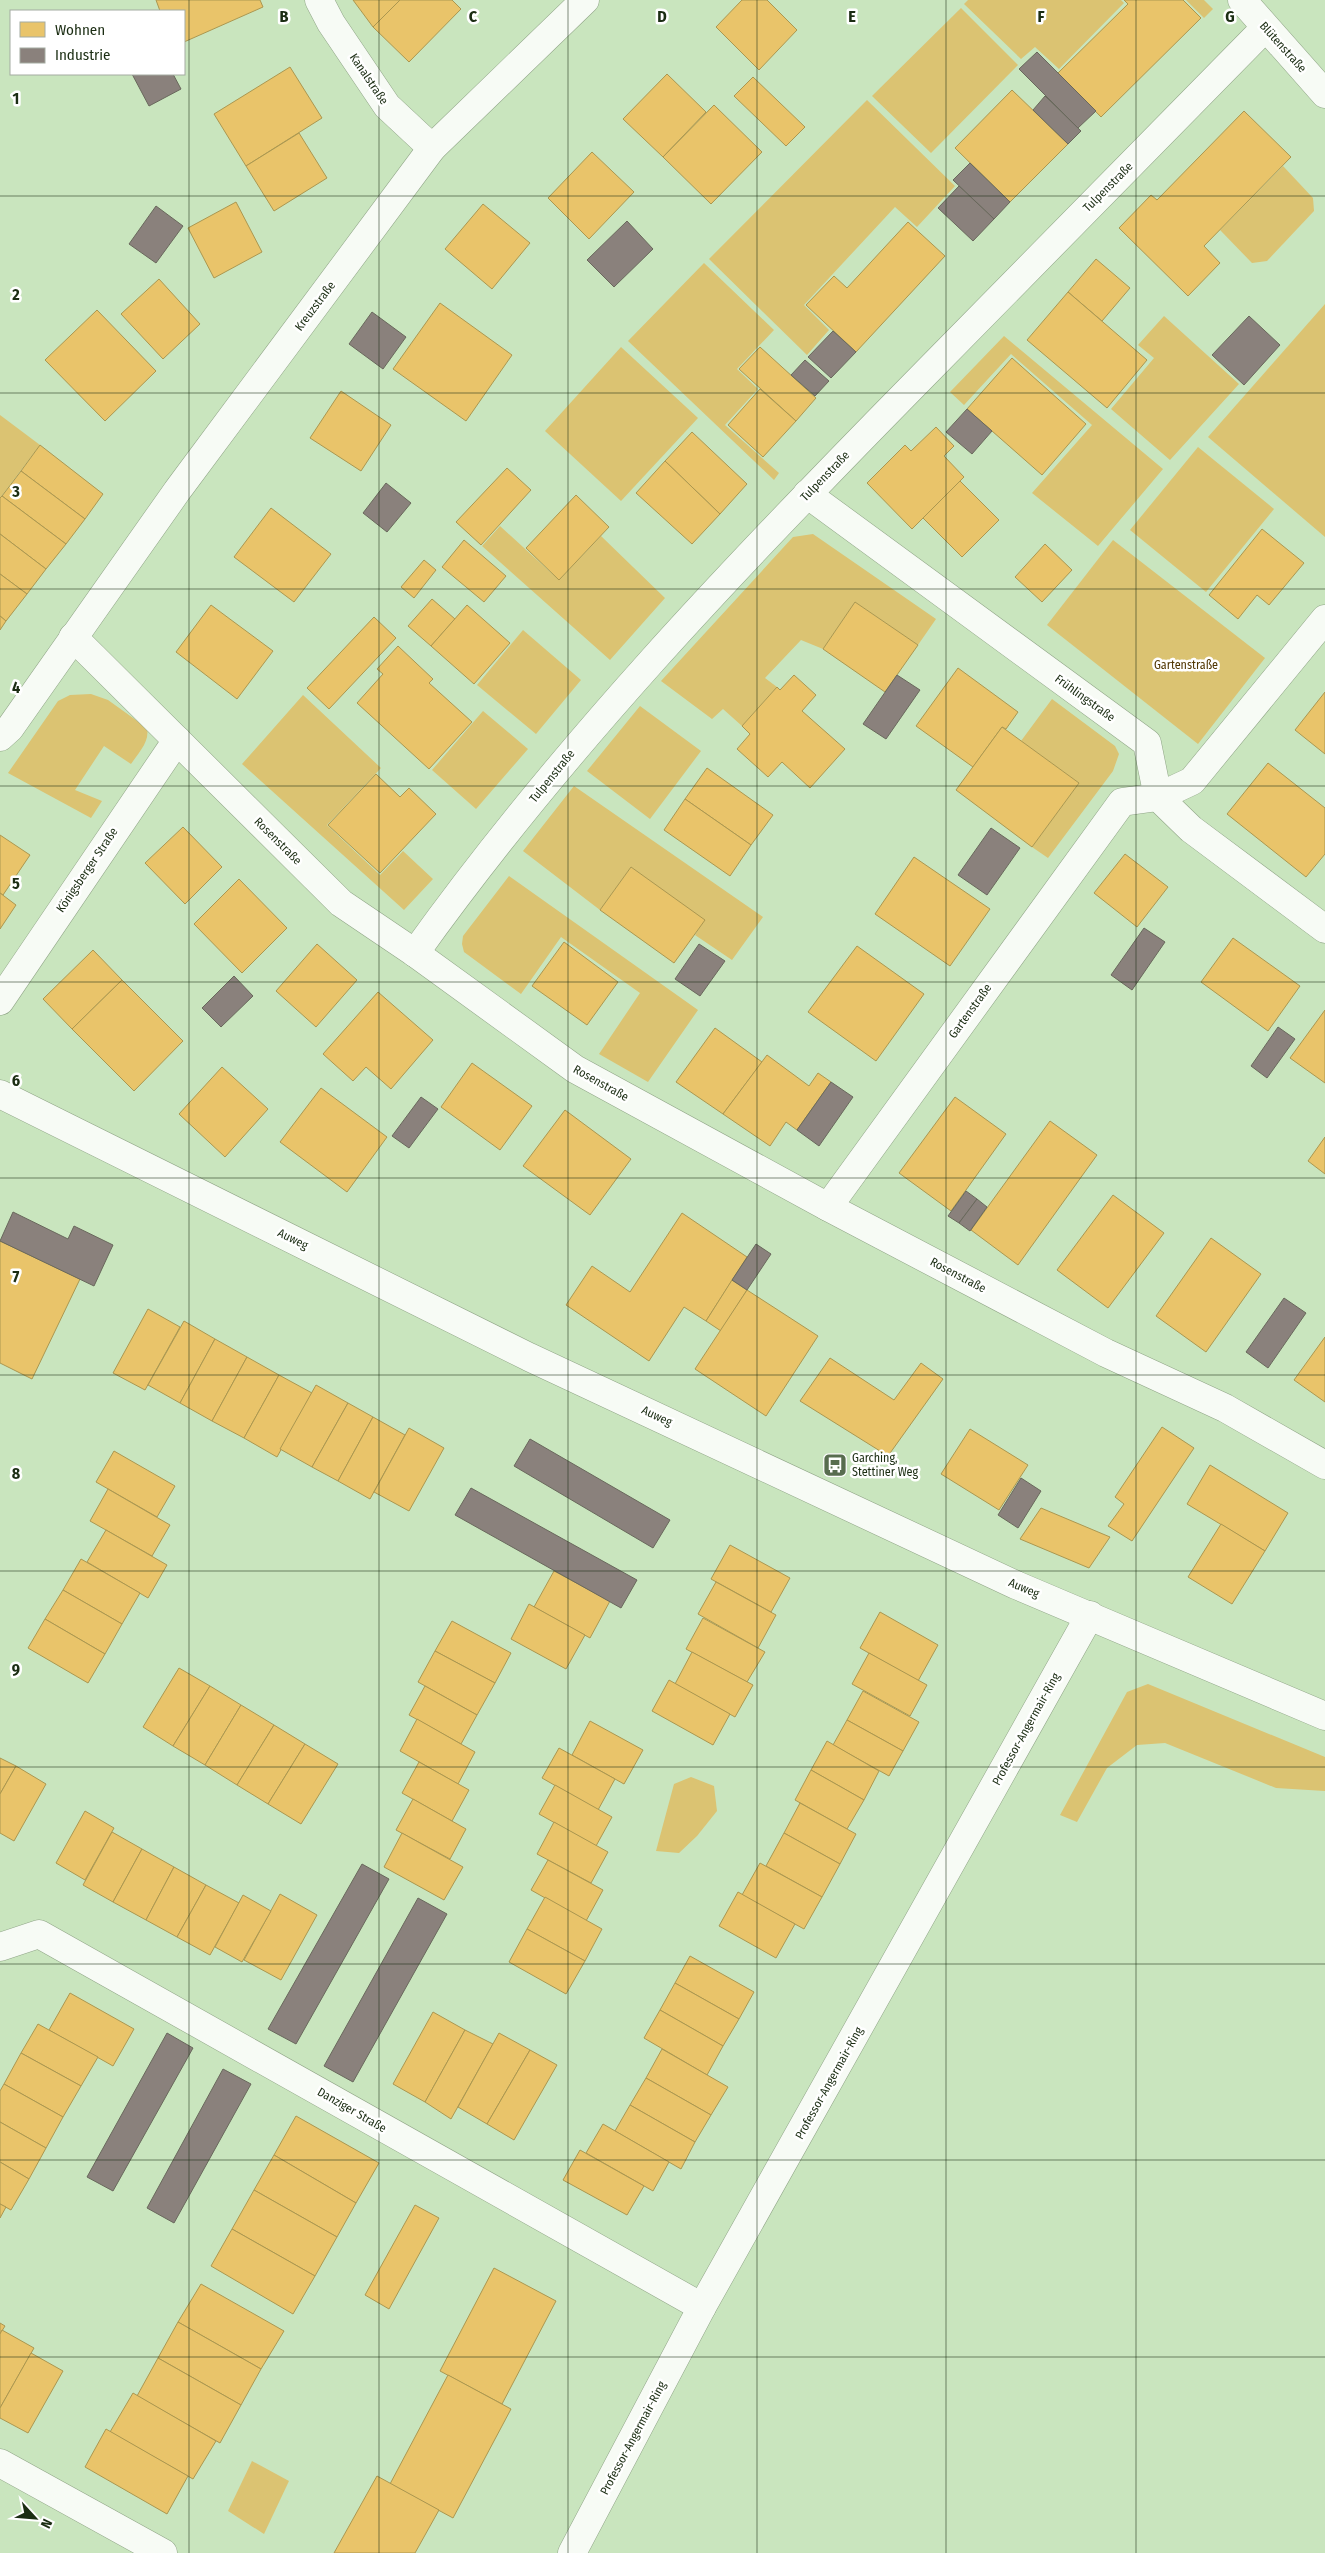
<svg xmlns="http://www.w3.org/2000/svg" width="1325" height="2553" viewBox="0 0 1325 2553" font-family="'Fira Sans Condensed',sans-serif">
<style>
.green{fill:#dbc372}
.homes{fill:#e9c46a;stroke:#ab9750}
.industry{fill:#8a817c;stroke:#69685c}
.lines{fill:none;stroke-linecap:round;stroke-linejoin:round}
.minor-casing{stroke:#90a587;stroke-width:29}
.minor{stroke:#f7fbf5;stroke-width:28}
.grid{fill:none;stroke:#1b2d13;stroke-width:1;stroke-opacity:0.55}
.labels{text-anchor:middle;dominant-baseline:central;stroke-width:5;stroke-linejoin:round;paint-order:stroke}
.street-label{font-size:12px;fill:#1b2d13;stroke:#fff}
.park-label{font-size:12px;fill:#513602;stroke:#fff}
.poi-label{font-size:12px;fill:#1b2d13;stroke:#fff;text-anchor:start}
.grid-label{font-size:16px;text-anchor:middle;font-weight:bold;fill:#1b2d13;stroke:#fff;stroke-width:5;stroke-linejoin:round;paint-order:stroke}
</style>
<rect width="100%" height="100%" fill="#c9e5be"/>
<g class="green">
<path d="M968 0H1121L1124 3 1059 69 1035 47 1021 59 964 4Z"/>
<path d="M1186 0H1204L1213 9 1204 18Z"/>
<path d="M961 8 1018 65 931 153 872 96Z"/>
<path d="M867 100 955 186 917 227 895 207 804 305 829 330 807 355 709 259Z"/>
<path d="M1283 166 1313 198 1314 211 1267 261 1252 263 1220 230Z"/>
<path d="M704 263 774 330 737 369 758 389 725 425 779 473 774 480 628 341Z"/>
<path d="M1325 304V537L1208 437Z"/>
<path d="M1164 316 1239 384 1170 460 1111 409 1154 358 1138 345Z"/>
<path d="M1004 336 1163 469 1098 546 1032 493 1092 425 1011 354 964 405 950 392Z"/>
<path d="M621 347 698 418 621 501 545 431Z"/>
<path d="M0 415 40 445 0 498Z"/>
<path d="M1198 447 1274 509 1206 592 1130 530Z"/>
<path d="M500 526 559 580 601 536 665 598 610 660 482 546Z"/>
<path d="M813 534 936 619 918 645 855 602 823 649 801 640 765 678 777 687 742 726 723 709 712 719 661 681 793 537Z"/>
<path d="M1113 540 1265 658 1198 744 1047 625Z"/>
<path d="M523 630 581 680 536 734 477 685Z"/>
<path d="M91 694 108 700 147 728C150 742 138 753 131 764L104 746 75 790 102 801 91 818 8 773 58 701 70 695Z"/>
<path d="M303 695 381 768 327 825 380 875 403 851 433 879 404 910 242 764Z"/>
<path d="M1052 699 1115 746 1119 754 1113 771 1048 858 1032 847 1079 783 1021 741Z"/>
<path d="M640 706 701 751 650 819 587 771Z"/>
<path d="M483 711 528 749 476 809 432 770Z"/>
<path d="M574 786 763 917 732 960 695 935 704 920 631 867 600 910 523 851Z"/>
<path d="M509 876 698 1010 648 1082 599 1054 640 993 561 937 521 994 464 952 462 944 463 936Z"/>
<path d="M1148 1684 1325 1757V1791L1276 1788 1165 1743 1137 1745 1107 1768 1077 1822 1060 1815 1127 1692Z"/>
<path d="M691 1777 714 1786 717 1811 697 1836 679 1853 656 1851 674 1784Z"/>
<path d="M252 2461 289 2481 264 2534 228 2511Z"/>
</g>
<g class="homes">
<path d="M156 0H260L263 7 184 42V11H160Z"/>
<path d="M353 0H400L373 27Z"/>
<path d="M400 0H452L461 9 409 62 373 27Z"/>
<path d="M742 0H767L797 30 759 70 716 27Z"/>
<path d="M1124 0H1183L1201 18 1101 117 1058 73 1128 4Z"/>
<path d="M290 67 322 118 246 166 214 114Z"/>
<path d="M667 74 706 112 663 157 623 119Z"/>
<path d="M753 77 805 127 786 146 734 96Z"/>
<path d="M1012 90 1068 144 1010 202 955 148Z"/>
<path d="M714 105 762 152 711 204 663 157Z"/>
<path d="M1244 111 1291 157 1204 246 1220 263 1188 296 1119 228 1151 195 1157 200Z"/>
<path d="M299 133 327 178 274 211 246 166Z"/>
<path d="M592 152 634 192 589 239 548 198Z"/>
<path d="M236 202 262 252 214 278 188 228Z"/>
<path d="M483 204 530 243 492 289 445 249Z"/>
<path d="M908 222 945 256 856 352 806 305 834 276 847 288Z"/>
<path d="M1096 259 1130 288 1102 321 1068 292Z"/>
<path d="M159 279 200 324 163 359 121 314Z"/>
<path d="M1068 292 1147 360 1107 408 1027 340Z"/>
<path d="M440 303 512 355 466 421 393 369Z"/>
<path d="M97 310 156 371 105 421 45 360Z"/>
<path d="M760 347 816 398 796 421 739 369Z"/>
<path d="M1012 358 1086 424 1042 475 967 409Z"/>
<path d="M760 389 796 421 763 457 728 425Z"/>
<path d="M341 391 391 425 361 471 310 438Z"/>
<path d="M936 427 954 446 944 456 964 477 912 529 867 483 905 445 911 451Z"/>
<path d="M692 432 747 484 720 514 665 461Z"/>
<path d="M40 445 103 494 85 519 21 471Z"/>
<path d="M665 461 720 514 692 544 636 493Z"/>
<path d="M507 468 531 490 481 545 456 522Z"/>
<path d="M21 471 85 519 66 544 2 496Z"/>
<path d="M960 481 999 520 962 557 923 518Z"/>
<path d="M576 495 609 527 559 580 526 548Z"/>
<path d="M2 496 66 544 46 569 0 534V498Z"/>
<path d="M271 508 331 554 294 602 234 557Z"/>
<path d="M1262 529 1304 563 1269 605 1257 595 1238 619 1209 595Z"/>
<path d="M0 534 46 569 27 594 0 574Z"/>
<path d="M464 540 506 576 484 602 442 567Z"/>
<path d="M1045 544 1072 570 1042 602 1015 577Z"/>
<path d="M424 560 436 570 414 598 401 587Z"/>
<path d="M0 574 27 594 6 621 0 616Z"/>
<path d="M432 599 455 619 431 646 408 626Z"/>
<path d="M855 602 918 645 885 692 823 649Z"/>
<path d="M211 605 273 651 237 699 176 652Z"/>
<path d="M467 605 510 643 474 684 431 646Z"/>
<path d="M0 616 6 621 0 630Z"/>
<path d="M374 617 396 638 329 709 307 688Z"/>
<path d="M398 646 433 679 429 683 472 722 429 769 357 703 383 674 377 669Z"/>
<path d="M958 668 1018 712 1006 729 1002 727 973 767 916 726Z"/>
<path d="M794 675 816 695 802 711 845 749 810 788 782 762 768 777 737 749 750 734 742 726 777 687 780 690Z"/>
<path d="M1325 692V754L1295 730Z"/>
<path d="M1002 727 1079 783 1032 847 956 790Z"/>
<path d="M1268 763 1325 808V854L1306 877 1227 814Z"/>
<path d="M707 768 773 815 751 845 685 799Z"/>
<path d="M376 774 400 797 409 788 436 814 380 873 328 825Z"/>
<path d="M685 799 751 845 730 876 664 830Z"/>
<path d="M183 827 222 867 185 904 145 863Z"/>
<path d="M0 835 30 855 3 895 0 893Z"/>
<path d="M1125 854 1168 887 1137 927 1094 893Z"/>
<path d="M914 857 990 909 950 966 875 914Z"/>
<path d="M631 867 705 920 674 963 600 910Z"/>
<path d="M239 879 287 928 242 973 194 924Z"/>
<path d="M0 893 16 905 0 929Z"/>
<path d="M1233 938 1300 986 1268 1031 1201 982Z"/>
<path d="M564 942 618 982 587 1025 532 986Z"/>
<path d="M317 944 357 980 316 1027 276 991Z"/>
<path d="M857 946 924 994 876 1061 808 1012Z"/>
<path d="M93 950 122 980 72 1029 43 999Z"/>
<path d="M122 980 183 1041 134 1091 72 1029Z"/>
<path d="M378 992 433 1040 391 1089 366 1067 353 1081 323 1054Z"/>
<path d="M1325 1010V1083L1290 1058Z"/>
<path d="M715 1028 762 1062 723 1114 676 1082Z"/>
<path d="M767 1055 809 1086 818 1073 831 1082 797 1130 786 1122 770 1146 723 1114Z"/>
<path d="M472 1063 532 1106 500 1150 441 1107Z"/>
<path d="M222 1067 268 1109 225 1157 179 1114Z"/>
<path d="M321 1088 387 1137 347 1192 280 1142Z"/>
<path d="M955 1097 1006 1134 951 1211 899 1173Z"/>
<path d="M565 1110 631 1159 590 1215 523 1166Z"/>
<path d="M1050 1121 1097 1155 1018 1265 971 1230Z"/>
<path d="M1325 1137V1174L1308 1161Z"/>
<path d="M1113 1195 1164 1233 1108 1308 1057 1270Z"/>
<path d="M682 1213 747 1257 706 1321 684 1307 649 1361 566 1305 592 1266 630 1292Z"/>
<path d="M1211 1238 1261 1274 1206 1352 1156 1316Z"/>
<path d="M0 1241 80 1279 32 1379 0 1363Z"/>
<path d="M732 1280 747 1290 721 1331 706 1321Z"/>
<path d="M747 1290 818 1336 766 1416 695 1369Z"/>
<path d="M148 1309 180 1327 145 1390 113 1373Z"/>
<path d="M184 1321 215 1339 180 1403 148 1385Z"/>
<path d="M1325 1337V1402L1294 1380Z"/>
<path d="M215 1339 247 1357 212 1421 180 1403Z"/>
<path d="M247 1357 279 1375 244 1438 212 1421Z"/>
<path d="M830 1358 894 1400 921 1363 943 1379 888 1456 800 1401Z"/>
<path d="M279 1375 312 1393 277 1457 244 1438Z"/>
<path d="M316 1385 348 1403 312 1467 280 1449Z"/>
<path d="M348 1403 373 1417 338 1481 312 1467Z"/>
<path d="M373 1417 405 1435 370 1499 338 1481Z"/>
<path d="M1162 1427 1194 1448 1132 1541 1108 1526 1124 1504 1115 1497Z"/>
<path d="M409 1428 444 1448 409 1511 374 1492Z"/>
<path d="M970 1429 1028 1465 999 1510 941 1474Z"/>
<path d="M114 1451 175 1486 157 1517 96 1482Z"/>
<path d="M1210 1465 1288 1513 1265 1551 1187 1504Z"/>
<path d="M108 1489 170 1525 152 1556 90 1521Z"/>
<path d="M1041 1508 1110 1537 1089 1568 1020 1539Z"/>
<path d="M1221 1524 1265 1551 1232 1604 1188 1577Z"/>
<path d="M106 1530 167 1565 148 1598 87 1562Z"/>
<path d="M730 1545 790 1578 771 1612 711 1579Z"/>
<path d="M81 1559 140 1593 122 1624 63 1590Z"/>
<path d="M554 1571 610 1601 590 1638 534 1607Z"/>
<path d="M716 1582 776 1615 758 1648 698 1614Z"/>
<path d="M63 1590 122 1624 105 1654 45 1619Z"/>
<path d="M529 1604 585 1635 566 1669 511 1639Z"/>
<path d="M880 1612 938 1645 918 1681 860 1648Z"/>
<path d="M703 1618 765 1652 747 1682 686 1649Z"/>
<path d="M45 1619 105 1654 88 1683 28 1648Z"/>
<path d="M452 1621 511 1653 495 1683 435 1651Z"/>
<path d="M435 1651 495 1683 477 1715 418 1682Z"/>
<path d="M692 1652 753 1685 735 1717 675 1684Z"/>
<path d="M869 1653 927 1685 910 1716 852 1684Z"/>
<path d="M179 1668 210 1686 173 1746 143 1727Z"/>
<path d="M669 1680 730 1714 713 1745 652 1711Z"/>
<path d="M210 1686 241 1705 205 1765 173 1746Z"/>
<path d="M425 1686 477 1715 461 1744 409 1715Z"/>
<path d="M863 1691 919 1722 903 1751 847 1720Z"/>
<path d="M241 1705 274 1725 237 1785 205 1765Z"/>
<path d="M417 1719 475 1752 458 1784 400 1751Z"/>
<path d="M847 1720 903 1751 889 1776 833 1745Z"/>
<path d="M590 1721 643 1750 624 1784 572 1755Z"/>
<path d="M274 1725 305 1744 268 1804 237 1785Z"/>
<path d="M827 1741 879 1771 864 1800 811 1770Z"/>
<path d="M305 1744 338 1764 301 1824 268 1804Z"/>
<path d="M559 1748 615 1779 598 1810 542 1778Z"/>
<path d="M0 1758 16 1766 0 1794Z"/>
<path d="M419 1762 469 1790 452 1821 402 1793Z"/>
<path d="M16 1766 46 1784 14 1841 0 1833V1794Z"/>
<path d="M811 1770 864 1800 847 1829 795 1800Z"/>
<path d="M555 1785 612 1817 596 1846 539 1814Z"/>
<path d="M413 1799 466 1829 450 1859 396 1830Z"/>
<path d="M800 1803 856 1834 840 1864 784 1833Z"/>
<path d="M85 1811 114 1828 85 1880 56 1863Z"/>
<path d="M554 1822 608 1852 591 1883 537 1854Z"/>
<path d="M112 1832 142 1849 113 1902 83 1885Z"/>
<path d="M402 1833 463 1867 444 1900 384 1867Z"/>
<path d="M784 1833 840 1864 822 1897 766 1866Z"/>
<path d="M142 1849 174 1867 146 1920 113 1902Z"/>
<path d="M548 1860 603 1890 586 1921 531 1890Z"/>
<path d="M760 1863 822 1897 804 1929 742 1895Z"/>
<path d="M174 1867 206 1885 177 1937 146 1920Z"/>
<path d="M206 1885 239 1903 210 1955 177 1937Z"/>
<path d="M738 1892 795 1924 776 1958 719 1926Z"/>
<path d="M280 1894 317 1915 281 1980 244 1960Z"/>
<path d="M243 1895 271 1911 242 1962 215 1947Z"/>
<path d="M545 1897 602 1929 585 1961 527 1929Z"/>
<path d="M527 1929 585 1961 566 1994 509 1962Z"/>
<path d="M690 1956 754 1992 739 2019 675 1983Z"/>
<path d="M675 1983 739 2019 723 2046 660 2010Z"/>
<path d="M70 1993 134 2029 113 2066 49 2030Z"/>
<path d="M660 2010 723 2046 707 2075 644 2038Z"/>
<path d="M433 2012 465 2030 425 2102 393 2084Z"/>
<path d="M38 2024 98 2057 81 2086 21 2053Z"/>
<path d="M465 2030 493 2044 451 2119 425 2102Z"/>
<path d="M499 2033 530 2050 487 2124 458 2107Z"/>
<path d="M662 2049 728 2087 711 2115 646 2078Z"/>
<path d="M530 2050 557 2065 514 2140 487 2124Z"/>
<path d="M21 2053 81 2086 63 2117 4 2084Z"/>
<path d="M646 2078 711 2115 695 2142 630 2105Z"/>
<path d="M4 2084 63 2117 46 2148 0 2122V2091Z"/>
<path d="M630 2105 695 2142 681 2169 615 2131Z"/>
<path d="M296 2116 379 2163 356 2203 274 2155Z"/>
<path d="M0 2122 46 2148 29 2179 0 2162Z"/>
<path d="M603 2124 669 2162 653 2191 586 2153Z"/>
<path d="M580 2150 644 2186 627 2215 563 2180Z"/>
<path d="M274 2155 356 2203 337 2237 254 2190Z"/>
<path d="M0 2162 29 2179 11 2210 0 2204Z"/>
<path d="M254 2190 337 2237 315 2276 232 2229Z"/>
<path d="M0 2204 6 2207 0 2218Z"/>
<path d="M415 2205 439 2218 389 2309 365 2295Z"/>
<path d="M232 2229 315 2276 293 2314 211 2266Z"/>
<path d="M494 2268 556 2301 502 2404 440 2371Z"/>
<path d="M201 2284 284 2331 261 2369 178 2322Z"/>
<path d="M178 2322 261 2369 241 2405 158 2358Z"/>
<path d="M0 2323 5 2326 0 2334Z"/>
<path d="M2 2330 34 2348 0 2408V2334Z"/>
<path d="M31 2353 63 2371 28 2433 0 2418V2408Z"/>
<path d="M158 2358 241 2405 220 2443 137 2396Z"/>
<path d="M448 2375 511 2409 453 2518 390 2484Z"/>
<path d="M133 2393 216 2441 193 2479 110 2432Z"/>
<path d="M106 2429 188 2476 167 2514 85 2467Z"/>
<path d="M377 2476 439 2510 415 2553H334Z"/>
</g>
<g class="industry">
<path d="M1037 52 1096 111 1078 128 1019 69Z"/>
<path d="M132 74H173L181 89 149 106Z"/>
<path d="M1045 96 1081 131 1068 144 1033 110Z"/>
<path d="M970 163 1010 202 994 219 953 180Z"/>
<path d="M959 186 994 219 973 241 938 208Z"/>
<path d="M156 206 183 226 156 263 129 244Z"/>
<path d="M627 221 653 249 614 287 587 260Z"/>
<path d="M372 312 406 337 383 369 349 344Z"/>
<path d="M1249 316 1280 345 1244 385 1212 355Z"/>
<path d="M833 331 856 352 831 378 808 357Z"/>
<path d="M805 360 829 381 815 396 791 375Z"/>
<path d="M967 409 992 431 972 454 946 432Z"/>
<path d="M386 483 411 503 387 532 363 513Z"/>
<path d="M897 675 920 690 886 739 863 724Z"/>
<path d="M991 828 1020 848 987 895 958 875Z"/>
<path d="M1144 928 1165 942 1132 990 1111 975Z"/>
<path d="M699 944 725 961 700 996 675 979Z"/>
<path d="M234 976 253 996 221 1027 202 1008Z"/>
<path d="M1278 1027 1295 1039 1267 1078 1251 1066Z"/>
<path d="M831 1082 853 1097 819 1146 797 1130Z"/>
<path d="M421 1097 438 1109 409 1148 392 1136Z"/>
<path d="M966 1191 977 1199 959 1223 948 1216Z"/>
<path d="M977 1199 987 1207 970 1231 959 1223Z"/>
<path d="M13 1212 68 1239 74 1226 113 1245 94 1286 0 1241Z"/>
<path d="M756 1244 771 1254 747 1290 732 1280Z"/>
<path d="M1284 1298 1306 1313 1268 1368 1246 1352Z"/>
<path d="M530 1439 670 1520 653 1548 514 1466Z"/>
<path d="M1021 1478 1041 1491 1018 1528 998 1515Z"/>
<path d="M471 1488 637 1580 621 1608 455 1515Z"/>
<path d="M362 1864 389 1879 296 2044 268 2029Z"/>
<path d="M418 1898 447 1914 353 2082 324 2066Z"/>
<path d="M167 2033 193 2048 113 2191 87 2177Z"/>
<path d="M223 2069 251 2084 174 2223 147 2208Z"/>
</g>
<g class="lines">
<g class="minor-casing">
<g id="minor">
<path d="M319 0 331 23 387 106 432 148"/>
<path d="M1242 0 1325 94"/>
<path d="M807 494 1147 743 1158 797 1191 829 1325 929"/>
<path d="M73 637 341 903 415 953 575 1069 828 1207 1106 1353 1225 1408 1325 1465"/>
<path d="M0 737 10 728 177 491 432 148 585 0"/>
<path d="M415 953C561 749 735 567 911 388 1029 268 1147 148 1265 28"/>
<path d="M0 1001 177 740"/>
<path d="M0 1094 529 1357 1016 1585 1325 1716"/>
<path d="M828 1207 1122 802 1158 797 1192 781 1325 619"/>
<path d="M0 1947 39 1934 702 2307"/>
<path d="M0 2463 163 2553"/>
<path d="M572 2553 702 2307 1090 1615"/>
</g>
</g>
<use href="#minor" class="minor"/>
</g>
<path class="grid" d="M189 0V2553M379 0V2553M568 0V2553M757 0V2553M946 0V2553M1136 0V2553M0 196H1325M0 393H1325M0 589H1325M0 786H1325M0 982H1325M0 1178H1325M0 1375H1325M0 1571H1325M0 1767H1325M0 1964H1325M0 2160H1325M0 2357H1325"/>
<defs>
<g id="bus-square" transform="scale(1.25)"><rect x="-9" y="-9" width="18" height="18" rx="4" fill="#586d4f" stroke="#fff"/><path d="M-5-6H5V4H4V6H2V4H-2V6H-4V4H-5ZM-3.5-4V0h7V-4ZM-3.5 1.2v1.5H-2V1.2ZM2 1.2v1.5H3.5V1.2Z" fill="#fff"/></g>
</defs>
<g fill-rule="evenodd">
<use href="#bus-square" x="835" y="1465"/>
</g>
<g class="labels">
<g class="street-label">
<text transform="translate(1283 47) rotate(48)">Blütenstraße</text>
<text transform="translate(369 79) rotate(56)">Kanalstraße</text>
<text transform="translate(1108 187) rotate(-45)">Tulpenstraße</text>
<text transform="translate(315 306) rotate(-53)">Kreuzstraße</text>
<text transform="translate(825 476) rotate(-46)">Tulpenstraße</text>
<text transform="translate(1085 698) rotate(36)">Frühlingstraße</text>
<text transform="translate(552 776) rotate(-51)">Tulpenstraße</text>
<text transform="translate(278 841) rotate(45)">Rosenstraße</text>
<text transform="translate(87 870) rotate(-56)">Königsberger Straße</text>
<text transform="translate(970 1011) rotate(-54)">Gartenstraße</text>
<text transform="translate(601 1083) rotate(29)">Rosenstraße</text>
<text transform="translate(293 1239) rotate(26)">Auweg</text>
<text transform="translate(958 1275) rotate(28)">Rosenstraße</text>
<text transform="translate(657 1416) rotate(25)">Auweg</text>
<text transform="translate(1024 1588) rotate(23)">Auweg</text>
<text transform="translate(1026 1729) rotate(-61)">Professor-Angermair-Ring</text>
<text transform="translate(829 2083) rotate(-61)">Professor-Angermair-Ring</text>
<text transform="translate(352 2110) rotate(30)">Danziger Straße</text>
<text transform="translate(633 2438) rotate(-62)">Professor-Angermair-Ring</text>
</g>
<g class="park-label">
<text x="1186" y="665">Gartenstraße</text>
</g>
<g class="poi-label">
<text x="852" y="1458">Garching,<tspan x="852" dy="14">Stettiner Weg</tspan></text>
</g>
</g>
<g class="grid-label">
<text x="284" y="22">B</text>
<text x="473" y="22">C</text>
<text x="662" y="22">D</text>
<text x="852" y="22">E</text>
<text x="1041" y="22">F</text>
<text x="1230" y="22">G</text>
<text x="16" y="104">1</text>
<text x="16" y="300">2</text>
<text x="16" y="497">3</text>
<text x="16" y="693">4</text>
<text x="16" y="889">5</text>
<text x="16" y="1086">6</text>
<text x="16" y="1282">7</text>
<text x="16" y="1479">8</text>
<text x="16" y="1675">9</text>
</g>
<rect x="10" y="10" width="175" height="65" fill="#ffffff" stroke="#a4aba1"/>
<rect x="20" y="22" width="25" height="15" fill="#e9c46a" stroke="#a4aba1"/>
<text x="55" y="35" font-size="15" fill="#1b2d13">Wohnen</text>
<rect x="20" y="48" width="25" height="15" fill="#8a817c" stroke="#a4aba1"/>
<text x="55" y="60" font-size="15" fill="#1b2d13">Industrie</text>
<g transform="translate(35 2518) rotate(116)" stroke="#ffffff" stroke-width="4" paint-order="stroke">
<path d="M0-4L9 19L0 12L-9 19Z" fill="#1b2d13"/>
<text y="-8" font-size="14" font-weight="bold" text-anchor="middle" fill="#1b2d13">N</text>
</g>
</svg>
